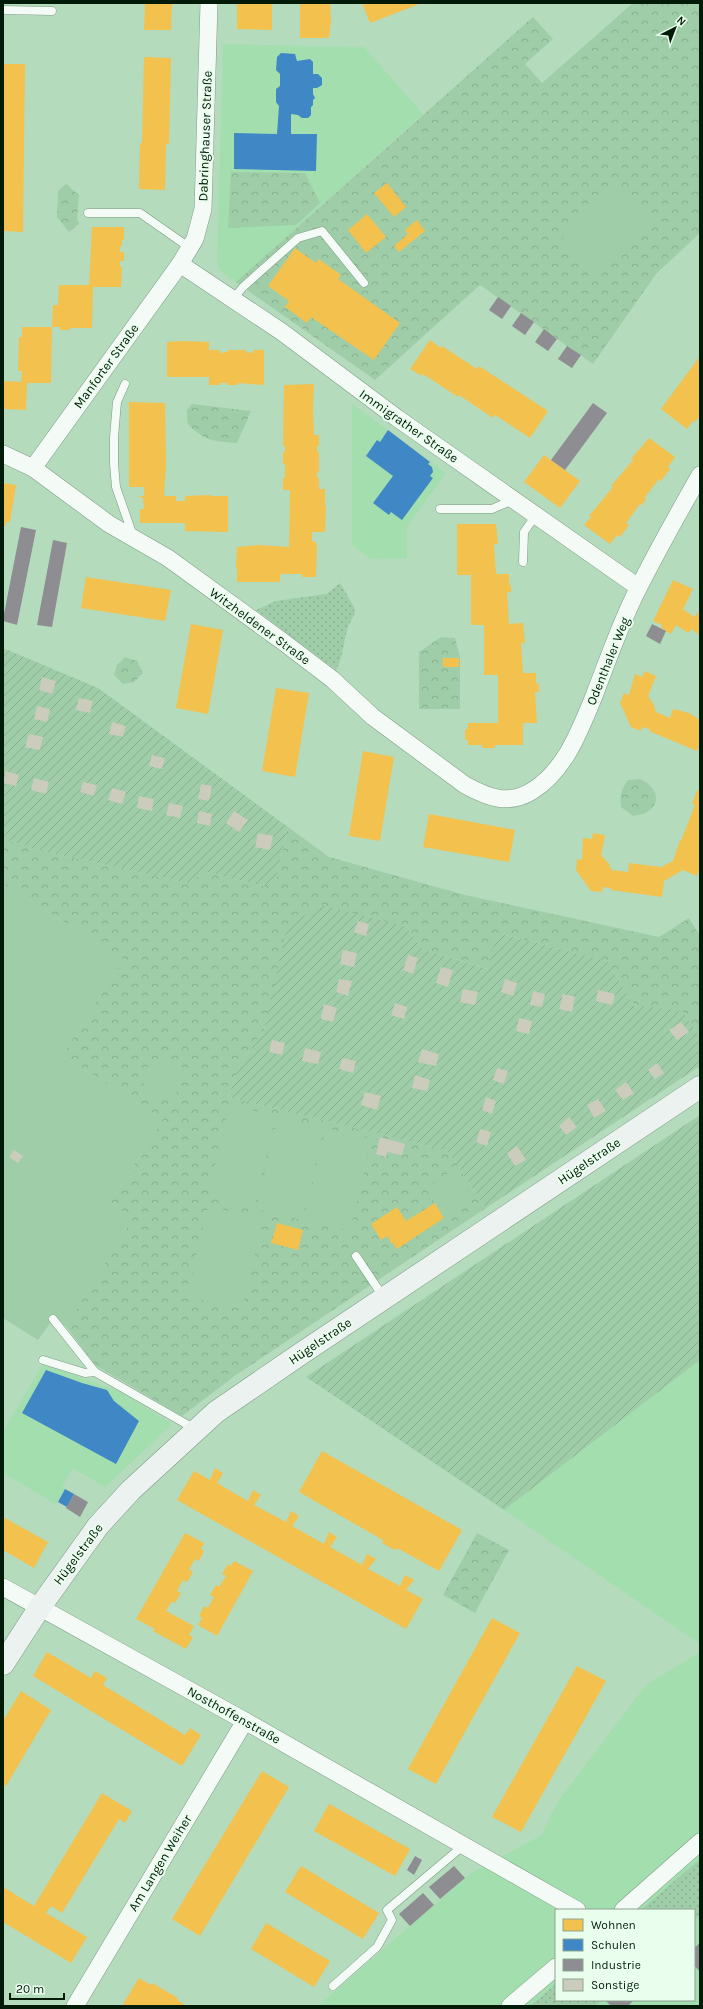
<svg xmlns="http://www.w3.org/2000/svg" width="703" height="2009" viewBox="0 0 703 2009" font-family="Karla,sans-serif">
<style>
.built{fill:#a3deaf;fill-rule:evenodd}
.grass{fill:url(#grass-dots)}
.forest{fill:url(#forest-crowns)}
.garden{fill:url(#garden-furrows)}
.pitch{fill:#9fcda8}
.homes{fill:#f2c14e}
.schools{fill:#3f88c5}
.industry{fill:#8d8d92}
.building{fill:#cbccbb}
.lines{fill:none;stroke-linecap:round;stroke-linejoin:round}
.lane-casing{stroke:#7d9c84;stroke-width:9}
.street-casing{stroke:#7d9c84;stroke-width:18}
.secondary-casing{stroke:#7d9c84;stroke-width:23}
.lane{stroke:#f4faf5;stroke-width:8}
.street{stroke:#f4faf5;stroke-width:17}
.secondary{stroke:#ebf2f0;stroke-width:22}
.labels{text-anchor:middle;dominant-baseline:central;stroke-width:4;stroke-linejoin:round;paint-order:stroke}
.street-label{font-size:13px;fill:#011b08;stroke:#eafeed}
</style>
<defs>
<pattern id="grass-dots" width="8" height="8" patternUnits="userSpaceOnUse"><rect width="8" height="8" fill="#9fcda8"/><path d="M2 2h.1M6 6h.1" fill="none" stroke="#87af8f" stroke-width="1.8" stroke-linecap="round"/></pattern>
<pattern id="forest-crowns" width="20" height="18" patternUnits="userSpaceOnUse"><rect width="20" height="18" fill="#9fcda8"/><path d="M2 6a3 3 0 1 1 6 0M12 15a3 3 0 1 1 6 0" fill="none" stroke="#87af8f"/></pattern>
<pattern id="garden-furrows" width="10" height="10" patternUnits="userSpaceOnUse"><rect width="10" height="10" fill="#9fcda8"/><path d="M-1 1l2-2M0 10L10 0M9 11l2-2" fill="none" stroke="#87af8f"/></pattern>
</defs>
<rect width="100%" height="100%" fill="#b5dbbd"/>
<g class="built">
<path d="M223 44 364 47 423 114 236 282 225 275 219 269 217 262Z"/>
<path d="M352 404 446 473 407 527V558L371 559 352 545Z"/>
<path d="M700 1360V1644L504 1510Z"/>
<path d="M43 1364 121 1392 172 1424 105 1487 73 1468 62 1487 65 1489 56 1504 3 1473V1432Z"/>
<path d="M700 1652V2006H318L471 1873 542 1835 551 1814 562 1796 646 1685ZM556 1910H694V2000H556Z"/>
</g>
<g class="grass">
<path d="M340 583 354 607 355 614C342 631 346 653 336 670L256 610 276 601 327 594Z"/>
<path d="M700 1859V1915L694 1920V1910H641Z"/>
<path d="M556 1984V2000H602L595 2006H530Z"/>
</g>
<g class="forest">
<path d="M633 3H700V233L656 274 593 364 480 285 375 380 236 282 533 17 553 39 525 64 542 83Z"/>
<path d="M231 172 305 173 320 203 296 225 228 228Z"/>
<path d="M66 184 79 195 77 219 79 224 69 232 57 217 58 191Z"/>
<path d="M192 404 251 411 237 443C214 441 205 442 188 424L187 410Z"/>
<path d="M441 637 455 638 460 657V709H419V652Z"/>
<path d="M125 657 137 661 143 673 134 682 123 684 114 675 117 665Z"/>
<path d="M640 779C651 784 663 797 651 809 647 813 639 815 633 816L621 807C620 795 621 789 628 780Z"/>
<path d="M288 827 329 857 465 895 659 937 689 918 700 936V1037L682 1011 637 1010 607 961 497 933 488 969 422 949 407 927 266 1021 264 1030 236 1071 229 1097 448 1151 486 1208 236 1375 182 1416 95 1365 66 1326 133 1218 110 1203 163 1119 62 1056 123 959 3 884V839L43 851 187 883 206 872 263 886 276 879Z"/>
<path d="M477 1533 509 1550 475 1613 443 1595Z"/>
</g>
<g class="garden">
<path d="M3 648 98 688 288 827 276 879 263 886 206 872 187 883 43 851 3 839Z"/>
<path d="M321 905 407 927 422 949 487 969 497 933 607 961 637 1010 643 1006 682 1011 700 1037V1066L486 1208 448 1151 229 1097 236 1071 264 1030 287 926Z"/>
<path d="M700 1115V1360L504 1510 306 1377Z"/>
</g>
<g class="pitch">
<path d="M611 186 653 218 600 276 561 240Z"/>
<path d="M3 884 123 959 62 1056 163 1119 110 1203 133 1218 66 1326 53 1319 38 1340 3 1318Z"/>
<path d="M149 1060 182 1067 175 1099 142 1092Z"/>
<path d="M229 1105 276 1116 254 1208 208 1197Z"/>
<path d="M278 1117 324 1127 302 1220 256 1209Z"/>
<path d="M326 1128 372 1139 350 1231 304 1220Z"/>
<path d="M453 1170 472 1199 444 1218 425 1188Z"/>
<path d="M208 1206 263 1219 242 1309 187 1297Z"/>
</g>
<g class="homes">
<path d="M145 3H172L171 30H144Z"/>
<path d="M237 3H272V30L237 29Z"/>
<path d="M300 3H330L331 21 329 38H300Z"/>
<path d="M362 3H422L370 23Z"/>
<path d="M144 57 171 58 169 144H166L165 190 139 189 140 143H142Z"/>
<path d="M3 64H25L23 232 3 231Z"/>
<path d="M387 183 406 207 394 217 374 193Z"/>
<path d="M367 214 386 237 366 253 348 230Z"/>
<path d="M417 220 425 231 399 252 394 246 408 234 405 230Z"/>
<path d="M92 227H124V240H122V246H120V252H124V261H120V267H122L121 287H93L92 328H70V330H60V327H52L53 305H58L59 285H89Z"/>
<path d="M295 248 316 263 319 259 341 275 338 279 400 323 374 360 311 317 307 323 285 307 289 301 268 286Z"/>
<path d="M22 327H52L51 383H27L26 410 3 409V381L21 382 22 371H18L19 337H22Z"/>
<path d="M430 340 441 348 442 346 477 369 479 366 548 411 530 438 495 415 493 418 459 395 458 397 423 374 422 376 410 369Z"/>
<path d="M184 341 209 342V350H220V353L227 352 228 350H246V352L253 353V350H264V385L238 383V385H227V383H220V385H209V377H167V342Z"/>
<path d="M700 356V416L695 422 693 421 687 429 661 409Z"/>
<path d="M314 384 313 409 314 435H319V446H317V452H319V472H317V478H319V489H325V506H326L325 532H312V541L316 542 317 548 316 577H302V574H280V582H237V568H236L237 547 259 545 289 547 290 490H283V478H285V464H283V452H285V446H283L284 385Z"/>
<path d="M129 402 165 403 166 465 164 496H176V501H185V496L211 495V496H228V532L185 531V523H140V509H144L143 498 138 496H144V487H129Z"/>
<path d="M649 438 675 457 668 467 670 469 661 481 659 479 645 497 646 499 642 505 640 504 626 523 629 525 620 537 617 535 610 544 584 525 591 517 589 516 613 487 611 486 633 460 631 459Z"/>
<path d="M544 455 580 481 560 508 524 482Z"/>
<path d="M3 483 16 485 10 522 7 521 6 526 3 525Z"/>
<path d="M457 524H496L498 544H494L496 574H509V585H511V592H507L509 624 523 623 525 643H521L523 673H536V683L539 684V692H535L537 723H523V745H495V748H482V745H468V740H465V729H468V723H498V675H484V625H471V575H457Z"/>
<path d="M86 577 171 590 165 621 81 608Z"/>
<path d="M673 580 693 589 683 609 694 617 700 610V636L692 629 688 633 676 625 671 634 661 628 662 625 653 621Z"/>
<path d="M191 624 223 630 208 714 176 708Z"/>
<rect x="443" y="658" width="16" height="9"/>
<path d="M645 671 656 676 648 696 655 707H654L656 712 670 718 673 709 689 713 700 720V743L697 751 649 731 650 729 642 727 641 731 631 727 620 703 624 693 629 695 635 674 642 677Z"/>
<path d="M276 688 309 693 295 777 262 771Z"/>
<path d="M363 751 394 757 380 841 349 836Z"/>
<path d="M697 790 700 791V868L697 876 683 870 664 881 662 897 611 890V888L603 887 602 892 591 891 576 870 577 859 582 860 583 838 592 839 593 833 605 835 601 855 610 865 609 866 612 870 628 872 629 863 661 867 673 861 680 840 681 841 695 805 692 804Z"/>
<path d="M429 814 515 830 509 862 423 847Z"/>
<path d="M435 1203 444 1218 397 1249 392 1242 391 1244 388 1236 381 1240 371 1224 397 1207 406 1221Z"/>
<path d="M277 1223 303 1230 298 1250 271 1243Z"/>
<path d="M322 1451 462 1530 439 1571 397 1548 396 1550 393 1549 382 1543 383 1540 299 1492Z"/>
<path d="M215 1468 223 1473 217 1483 248 1501 253 1490 261 1495 254 1505 286 1522 291 1511 299 1516 292 1526 324 1544 329 1532 337 1537 330 1547 362 1565 367 1554 376 1559 368 1569 400 1586 405 1575 414 1580 406 1590 423 1599 406 1629 177 1500 194 1471 210 1480Z"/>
<path d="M3 1517 48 1542 34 1568 3 1550Z"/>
<path d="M185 1533 204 1543 201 1549 204 1551 199 1561 195 1559 189 1570 193 1572 187 1582 183 1580 177 1591 181 1593 175 1603 172 1601 166 1611 194 1626 189 1635 193 1637 186 1649 153 1631 155 1629 136 1619Z"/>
<path d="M234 1561 253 1571 217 1636 198 1625 202 1618 199 1616 204 1606 208 1608 214 1597 210 1595 216 1585 219 1587 226 1576 222 1574 228 1564 231 1566Z"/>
<path d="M492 1618 520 1633 436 1784 408 1769Z"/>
<path d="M47 1652 91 1678 95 1671 107 1678 103 1685 185 1735 190 1728 201 1735 182 1766 33 1676Z"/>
<path d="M577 1666 606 1681 521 1832 492 1817Z"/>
<path d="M21 1691 51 1710 6 1786 3 1784V1721Z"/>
<path d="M262 1771 289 1787 200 1936 172 1919Z"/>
<path d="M102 1793 132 1811 125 1823 119 1819 62 1913 51 1906 46 1913 87 1937 71 1963 3 1922V1887L34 1906Z"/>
<path d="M329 1804 410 1849 395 1876 314 1831Z"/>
<path d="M301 1866 379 1913 363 1939 285 1892Z"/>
<path d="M266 1923 330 1961 314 1987 251 1949Z"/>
<path d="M139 1978 151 1985 152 1983 178 1998 177 2000 187 2006H126L123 2004Z"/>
</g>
<g class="schools">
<path d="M281 53 295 54 297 61 310 59 313 62V74H318L322 78V85L317 88H313V94L315 98 313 100V105L311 107V115L308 118H302L298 115 291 114V134H317L316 171 234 169V133L277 134 279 106 276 102V89L280 86V74L276 70 277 57Z"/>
<path d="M388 430 430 462 428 464 432 467 433 472 430 476 433 478 402 520 391 512 389 515 373 503 393 476 366 456 377 440 380 442Z"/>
<path d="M46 1370 82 1383 107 1390 114 1401 139 1421 116 1464 22 1413Z"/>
<path d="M65 1489 74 1494 67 1507 58 1502Z"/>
</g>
<g class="industry">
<path d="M498 297 511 306 502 319 489 310Z"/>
<path d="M521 313 534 322 525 335 512 326Z"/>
<path d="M544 329 557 339 548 351 535 342Z"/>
<path d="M567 346 581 355 572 368 558 359Z"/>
<path d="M593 403 607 413 565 470 551 460Z"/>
<path d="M21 527 36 530 17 625 3 621V619Z"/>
<path d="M53 540 67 543 52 627 37 625Z"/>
<path d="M652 624 666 631 660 644 646 636Z"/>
<path d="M74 1494 88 1502 80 1517 66 1508Z"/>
<path d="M415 1856 422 1860 414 1875 407 1870Z"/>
<path d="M454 1866 465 1878 440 1899 429 1887Z"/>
<path d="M423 1893 434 1905 410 1926 399 1914Z"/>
<path d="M700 1943V1972L694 1965V1948Z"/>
<path d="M605 2000H634L628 2006H611Z"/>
</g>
<g class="building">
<path d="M42 677 56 681 52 694 39 690Z"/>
<path d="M79 698 93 701 90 713 76 710Z"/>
<path d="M37 706 50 709 47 722 34 719Z"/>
<path d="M112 722 126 726 123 737 109 734Z"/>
<path d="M29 734 43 737 40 750 25 747Z"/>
<path d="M152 755 165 758 162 769 149 766Z"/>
<path d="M6 771 19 775 16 786 3 783Z"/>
<path d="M34 778 49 782 46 794 31 790Z"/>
<path d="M83 782 97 785 94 796 80 792Z"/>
<path d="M201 784 212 786 209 801 198 799Z"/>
<path d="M112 788 126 792 122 804 108 800Z"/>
<path d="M139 796 154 799 152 811 137 808Z"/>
<path d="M169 803 183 806 180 818 166 815Z"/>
<path d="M199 811 212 814 210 826 197 823Z"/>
<path d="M234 811 248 820 239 832 226 823Z"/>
<path d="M258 833 273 836 270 850 255 847Z"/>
<path d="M358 921 369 924 366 936 354 932Z"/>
<path d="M343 950 357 953 354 967 340 964Z"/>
<path d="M408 955 418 958 413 974 403 970Z"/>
<path d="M441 967 453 970 448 987 436 983Z"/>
<path d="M339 979 352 981 348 996 336 992Z"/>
<path d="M505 979 517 983 513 996 501 992Z"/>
<path d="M463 989 478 992 475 1005 460 1002Z"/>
<path d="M598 990 615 994 612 1005 596 1001Z"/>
<path d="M533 991 545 994 542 1007 530 1005Z"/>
<path d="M563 994 575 997 572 1012 559 1009Z"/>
<path d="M395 1003 407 1007 404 1019 391 1015Z"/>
<path d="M324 1004 337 1008 333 1022 321 1019Z"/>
<path d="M519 1018 532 1021 529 1034 516 1031Z"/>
<path d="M681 1022 689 1032 677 1040 669 1030Z"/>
<path d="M272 1040 285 1043 282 1055 269 1052Z"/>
<path d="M305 1048 321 1052 318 1064 302 1061Z"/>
<path d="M422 1049 439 1054 436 1066 418 1062Z"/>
<path d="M342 1058 356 1061 353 1073 339 1069Z"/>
<path d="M657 1063 664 1073 655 1079 648 1070Z"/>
<path d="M497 1068 508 1071 504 1084 493 1080Z"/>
<path d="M415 1075 430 1080 427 1091 412 1088Z"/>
<path d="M626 1082 634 1093 623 1100 615 1090Z"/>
<path d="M365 1092 381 1096 377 1110 361 1105Z"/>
<path d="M486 1097 496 1101 492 1114 482 1110Z"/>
<path d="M598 1099 606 1111 594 1118 587 1105Z"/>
<path d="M569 1117 577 1127 566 1135 559 1126Z"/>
<path d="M480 1129 491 1132 487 1146 476 1142Z"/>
<path d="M380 1137 405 1144 402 1155 387 1152 386 1157 376 1154Z"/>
<path d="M517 1146 526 1160 515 1166 507 1153Z"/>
<path d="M14 1150 23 1156 18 1163 9 1157Z"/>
</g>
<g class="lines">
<g class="lane-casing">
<g id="lane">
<path d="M3 10 52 11"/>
<path d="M88 213H140L190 248"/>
<path d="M233 299 243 287 298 238 322 231 364 283"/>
<path d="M125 384 117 402 114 437V464L116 487 131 530V536"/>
<path d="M440 509H492L513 500"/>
<path d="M523 562 524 532 536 515"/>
<path d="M356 1256 384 1298"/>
<path d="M53 1319 95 1372 195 1429"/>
<path d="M43 1360 85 1373 95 1372"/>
<path d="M333 1986 377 1947 392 1920 387 1910 464 1845"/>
</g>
</g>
<g class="street-casing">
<g id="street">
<path d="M180 264 282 332 397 418 638 587"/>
<path d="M3 454 33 468 109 524 168 558 282 641 332 679 373 717 465 785C487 797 508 806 532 791 565 771 580 730 594 696 608 660 621 621 639 587 658 549 679 512 700 475"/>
<path d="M33 468 180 264 195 239 203 209 209 3"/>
<path d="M3 1587 245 1721 577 1910"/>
<path d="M623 1910 700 1842"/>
<path d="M75 2006 245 1721"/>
<path d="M510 2006 556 1967"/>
</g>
</g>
<g class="secondary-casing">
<path id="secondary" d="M3 1664 40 1607 98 1526 131 1490 216 1412 299 1355 700 1087"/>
</g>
<use href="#lane" class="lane"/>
<use href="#street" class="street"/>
<use href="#secondary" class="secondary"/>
</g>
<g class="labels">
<g class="street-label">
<text transform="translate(205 136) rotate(-88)">Dabringhauser Straße</text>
<text transform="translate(106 366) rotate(-54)">Manforter Straße</text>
<text transform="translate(409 426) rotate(35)">Immigrather Straße</text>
<text transform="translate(260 626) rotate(36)">Witzheldener Straße</text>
<text transform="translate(608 661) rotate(-68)">Odenthaler Weg</text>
<text transform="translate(589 1161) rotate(-34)">Hügelstraße</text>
<text transform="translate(320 1341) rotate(-34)">Hügelstraße</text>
<text transform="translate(78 1554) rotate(-53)">Hügelstraße</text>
<text transform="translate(234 1715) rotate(29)">Nosthoffenstraße</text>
<text transform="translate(160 1863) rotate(-59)">Am Langen Weiher</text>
</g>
</g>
<rect width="703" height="2009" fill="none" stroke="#011b08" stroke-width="8"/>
<rect x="555" y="1909" width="140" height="92" fill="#eafeed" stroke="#8da391"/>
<rect x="563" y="1919" width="20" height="12" fill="#f2c14e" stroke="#8da391"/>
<text x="591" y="1929" font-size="12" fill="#011b08">Wohnen</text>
<rect x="563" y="1939" width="20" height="12" fill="#3f88c5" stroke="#8da391"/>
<text x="591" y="1949" font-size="12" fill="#011b08">Schulen</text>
<rect x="563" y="1959" width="20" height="12" fill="#8d8d92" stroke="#8da391"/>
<text x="591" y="1969" font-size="12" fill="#011b08">Industrie</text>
<rect x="563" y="1979" width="20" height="12" fill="#cbccbb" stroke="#8da391"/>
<text x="591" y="1989" font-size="12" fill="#011b08">Sonstige</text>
<g transform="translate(675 28) rotate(42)" stroke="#eafeed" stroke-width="3" paint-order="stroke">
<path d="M0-3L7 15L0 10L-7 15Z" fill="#011b08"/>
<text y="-6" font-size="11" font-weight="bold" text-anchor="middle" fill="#011b08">N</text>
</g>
<path d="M10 1993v6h54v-6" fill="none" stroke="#011b08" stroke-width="2"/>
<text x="16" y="1993" font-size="12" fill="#011b08" stroke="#eafeed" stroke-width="3" paint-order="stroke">20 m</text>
</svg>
